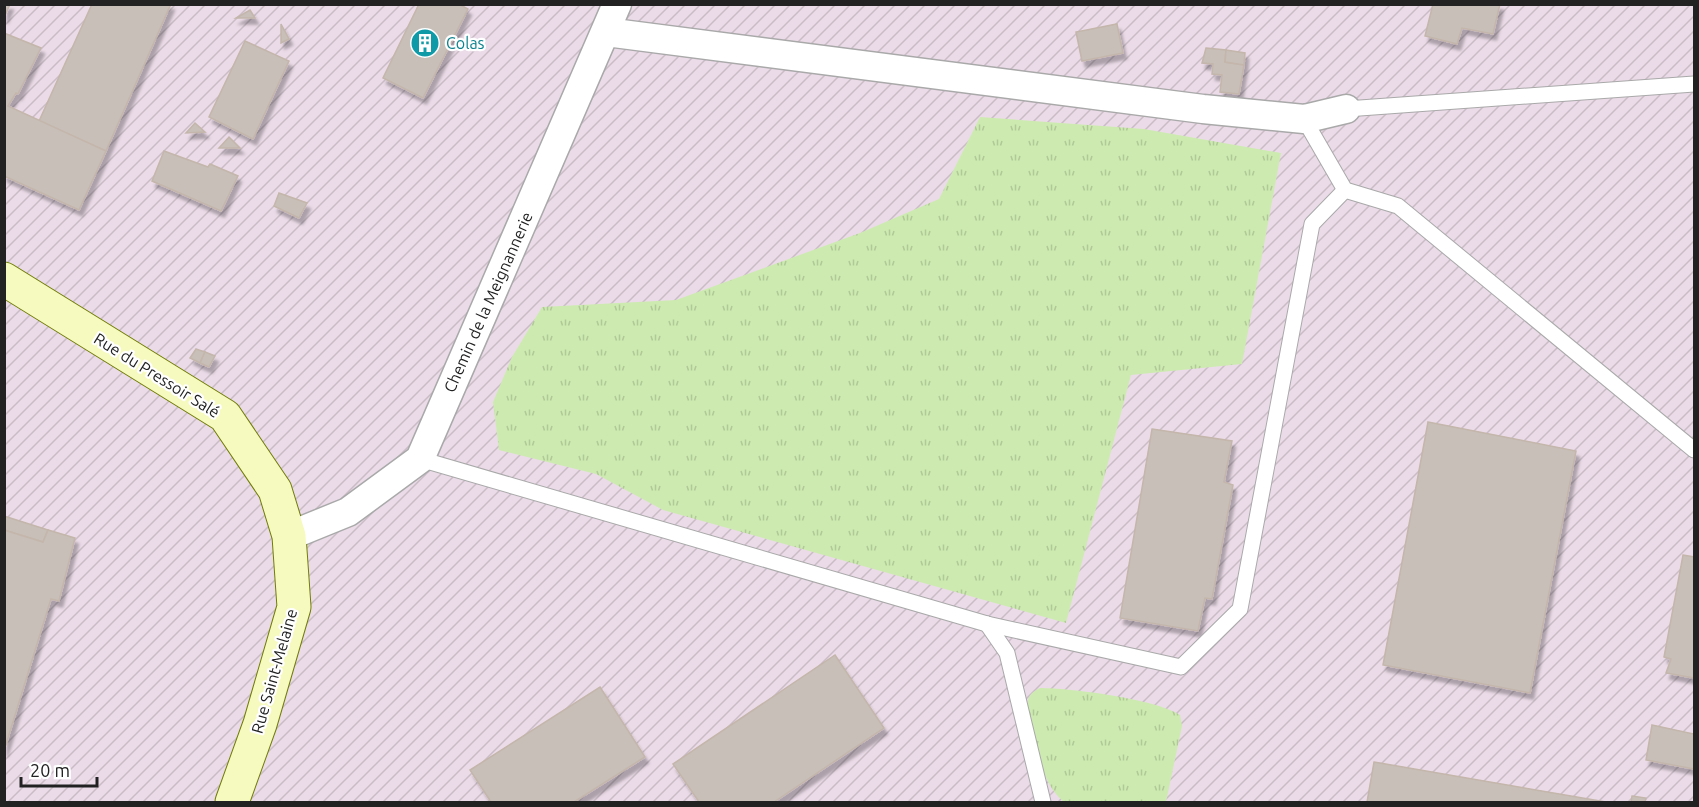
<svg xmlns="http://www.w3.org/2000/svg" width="1699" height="807" viewBox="0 0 1699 807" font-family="Ubuntu,sans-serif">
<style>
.industrial{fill:url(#industrial-furrows)}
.grass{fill:url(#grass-tufts)}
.building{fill:#c7bfb8;stroke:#c4b6ab;stroke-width:1.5;filter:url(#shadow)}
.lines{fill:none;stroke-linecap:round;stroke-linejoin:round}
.service-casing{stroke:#a9a9a9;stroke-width:17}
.minor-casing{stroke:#a9a9a9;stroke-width:31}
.secondary-casing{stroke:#707d05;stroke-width:35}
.service{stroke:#fff;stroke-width:15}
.minor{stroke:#fff;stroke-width:28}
.secondary{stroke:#f7fabf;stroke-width:33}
.labels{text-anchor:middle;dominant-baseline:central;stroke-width:4.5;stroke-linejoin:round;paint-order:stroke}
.culture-label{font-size:16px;fill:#0d838f;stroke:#fff;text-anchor:start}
.street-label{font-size:16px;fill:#222;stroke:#fff}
</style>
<defs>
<pattern id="industrial-furrows" width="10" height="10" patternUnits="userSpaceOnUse" patternTransform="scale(1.5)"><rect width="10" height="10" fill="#ebdbe8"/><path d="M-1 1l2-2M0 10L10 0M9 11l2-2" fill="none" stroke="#c9bcc7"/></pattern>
<pattern id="grass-tufts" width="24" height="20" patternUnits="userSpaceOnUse" patternTransform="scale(1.5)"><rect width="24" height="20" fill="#cdebb0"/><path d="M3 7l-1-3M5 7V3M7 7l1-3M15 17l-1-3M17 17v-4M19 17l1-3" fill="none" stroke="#b0c997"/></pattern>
<filter id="shadow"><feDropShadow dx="3.5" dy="6" stdDeviation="1.5" flood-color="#0004"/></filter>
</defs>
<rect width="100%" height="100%" fill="#f2efe9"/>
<rect class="industrial" x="5" y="5" width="1689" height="797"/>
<g class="grass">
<path d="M980 117 1144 129 1281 153 1242 364 1131 375 1066 623 663 510 596 474 499 450 493 402 512 357 542 307 676 300 860 233 939 199Z"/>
<path d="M1040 688C1070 688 1156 699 1180 715L1182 726 1166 802H1064C1038 781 1036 738 1028 707 1026 697 1032 692 1040 688Z"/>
</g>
<g class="building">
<path d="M4 4H10L4 18Z"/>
<path d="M92 4H171L106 151 39 121Z"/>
<path d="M419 4H459L468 9 423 98 383 78Z"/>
<path d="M1433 4H1500L1493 34 1462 28 1457 44 1425 36Z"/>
<path d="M250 10 255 18H236Z"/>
<path d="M281 24 289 39 281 43Z"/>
<path d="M1117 24 1123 53 1082 61 1076 32Z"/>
<path d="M4 33 41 48 18 94 16 93 8 106 106 151 79 210 4 176Z"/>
<path d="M245 41 289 61 253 139 209 117Z"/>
<path d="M1206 48 1226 50 1225 62 1244 65 1239 94 1220 92 1222 75 1212 74 1213 64 1202 63Z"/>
<path d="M1226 50 1245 53 1244 65 1225 62Z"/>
<path d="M195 123 205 132 186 133Z"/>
<path d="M229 137 240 148H219Z"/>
<path d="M164 151 208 167 210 164 238 176 221 211 152 181Z"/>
<path d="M279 193 307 203 299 218 274 206Z"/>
<path d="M196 349 205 352 200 363 190 358Z"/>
<path d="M205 352 215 356 209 367 200 363Z"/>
<path d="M1428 422 1576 451 1530 693 1383 665Z"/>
<path d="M1152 429 1232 441 1224 482 1233 485 1212 599 1205 598 1198 631 1120 618Z"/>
<path d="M4 516 48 530 43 542 4 530Z"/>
<path d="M4 530 43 542 48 530 75 538 59 601 51 599 4 751Z"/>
<path d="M1683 555 1694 557V678L1666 673 1671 659 1664 657Z"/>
<path d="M835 655 884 728 774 802H699L673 764Z"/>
<path d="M600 687 645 757 574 802H491L470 770Z"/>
<path d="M1652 725 1694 734V769L1646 760Z"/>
<path d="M1374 762 1606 802H1367Z"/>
<path d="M1632 796 1646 798 1645 802H1631Z"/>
</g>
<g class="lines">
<g class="service-casing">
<g id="service">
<path d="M1346 109 1694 84"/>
<path d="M1304 119 1345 190 1398 206 1694 450"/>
<path d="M420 459 987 624 1181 667 1240 609 1312 224 1345 190"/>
<path d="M987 624 1007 653 1043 802"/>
</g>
</g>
<g class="minor-casing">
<g id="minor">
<path d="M606 32 1203 109 1304 119 1346 109"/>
<path d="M289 536 348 512 420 459 617 4"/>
</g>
</g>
<g class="secondary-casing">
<path id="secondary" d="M4 279 225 416 275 490 289 536 294 607 260 724 232 802"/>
</g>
<use href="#service" class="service"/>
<use href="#minor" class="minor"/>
<use href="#secondary" class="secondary"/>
</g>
<defs>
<g id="building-disc" transform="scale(1.5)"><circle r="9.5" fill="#0f9aa8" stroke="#fff"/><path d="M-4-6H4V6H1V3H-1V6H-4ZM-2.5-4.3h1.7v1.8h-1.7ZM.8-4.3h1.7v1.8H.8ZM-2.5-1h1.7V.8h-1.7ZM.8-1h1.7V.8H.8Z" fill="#fff"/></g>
</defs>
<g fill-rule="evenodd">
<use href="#building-disc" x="425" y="43"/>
</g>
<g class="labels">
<g class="culture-label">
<text x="446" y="43">Colas</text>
</g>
<g class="street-label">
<text transform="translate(488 302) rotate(-66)">Chemin de la Meignannerie</text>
<text transform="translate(157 375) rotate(32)">Rue du Pressoir Salé</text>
<text transform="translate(274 671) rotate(-74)">Rue Saint-Melaine</text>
</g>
</g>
<rect width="1699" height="807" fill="none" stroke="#222222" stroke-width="12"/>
<path d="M21 777v9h76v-9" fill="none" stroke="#222222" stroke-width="3"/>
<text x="30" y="777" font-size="18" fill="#222222" stroke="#ffffff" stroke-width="4.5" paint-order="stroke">20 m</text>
</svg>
